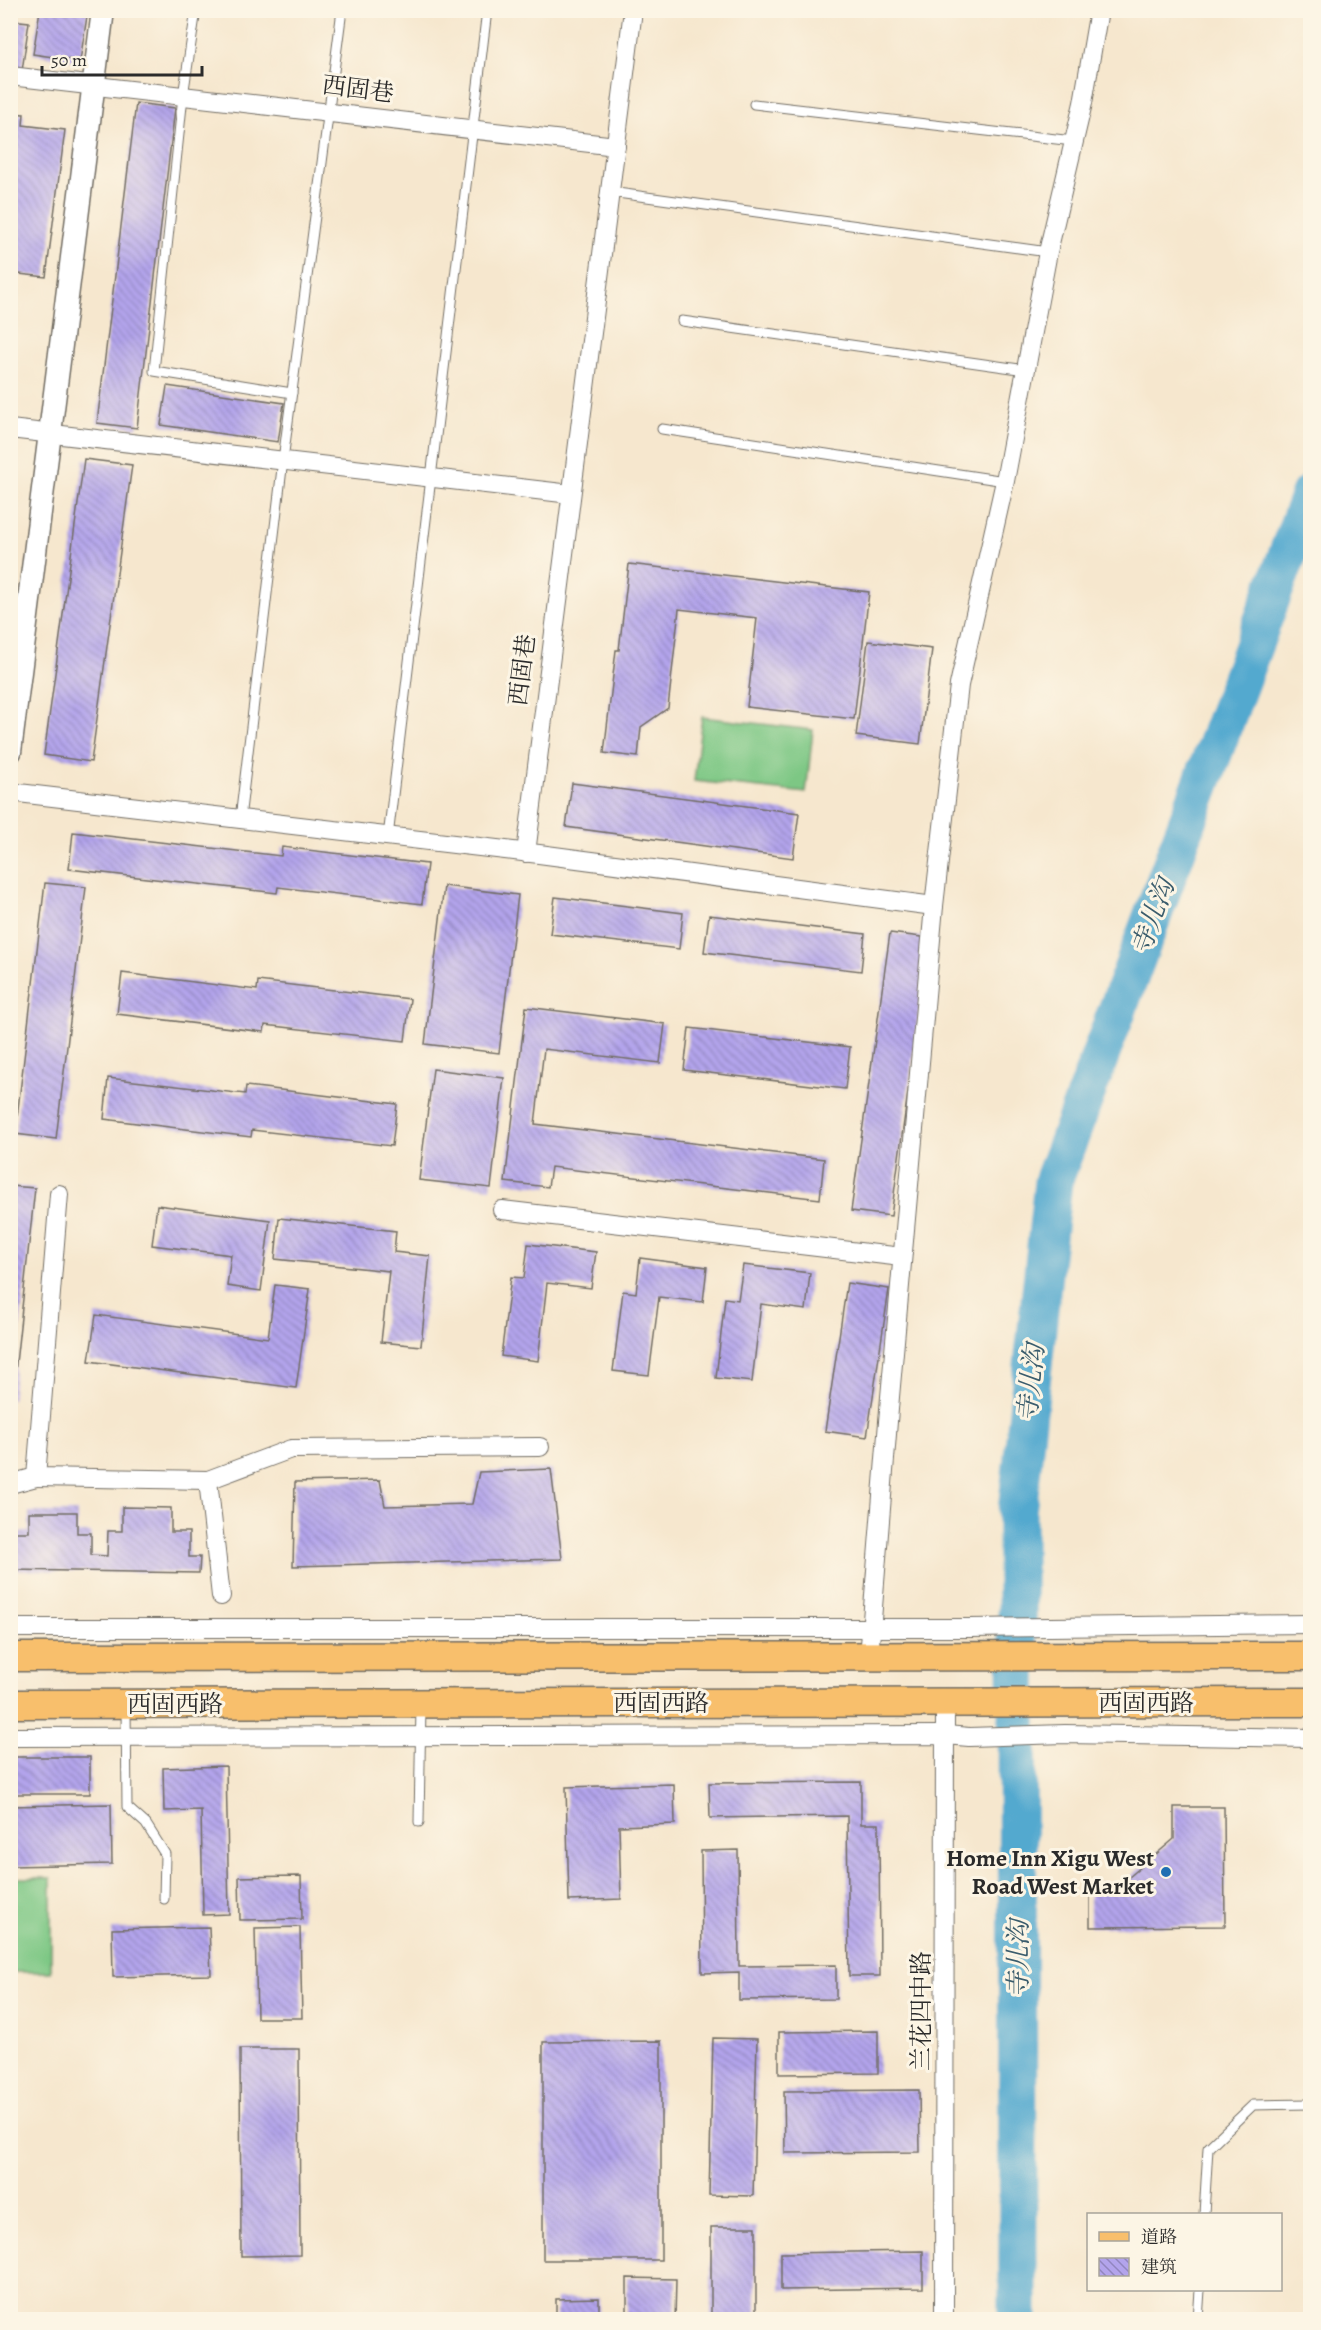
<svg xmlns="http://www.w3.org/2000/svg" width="1321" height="2330" viewBox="0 0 1321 2330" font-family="Alegreya,'Noto Serif SC',serif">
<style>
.pitch{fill:#7dc784;stroke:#547958;stroke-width:1.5}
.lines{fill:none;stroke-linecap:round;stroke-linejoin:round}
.river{stroke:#53a9cf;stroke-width:39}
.building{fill:url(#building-back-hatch)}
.service-casing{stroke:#726d64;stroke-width:11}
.minor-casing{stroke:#726d64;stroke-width:20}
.tertiary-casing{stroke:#726d64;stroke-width:25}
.primary-casing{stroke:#726d64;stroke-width:31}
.service{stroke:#fff;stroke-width:9}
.minor{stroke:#fff;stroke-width:18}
.tertiary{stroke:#fff;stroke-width:22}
.primary{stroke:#f8bf6c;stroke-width:28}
.poi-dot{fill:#1f6fb2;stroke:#fcf5e5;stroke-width:2}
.labels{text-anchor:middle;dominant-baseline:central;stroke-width:6;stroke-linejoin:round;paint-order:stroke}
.street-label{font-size:24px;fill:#2b2b2b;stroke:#fcf5e5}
.poi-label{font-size:24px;font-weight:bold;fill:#2b2b2b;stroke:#fcf5e5;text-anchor:end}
.water-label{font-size:26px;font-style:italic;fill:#3b5d6d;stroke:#fcf5e5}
</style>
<defs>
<pattern id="building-back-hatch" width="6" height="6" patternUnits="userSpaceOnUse" patternTransform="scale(1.5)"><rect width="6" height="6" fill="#b3a4ec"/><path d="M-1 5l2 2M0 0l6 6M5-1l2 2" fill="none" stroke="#9286bf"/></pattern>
</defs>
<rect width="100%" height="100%" fill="#fcf5e5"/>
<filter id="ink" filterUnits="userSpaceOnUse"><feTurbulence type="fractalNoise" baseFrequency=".0167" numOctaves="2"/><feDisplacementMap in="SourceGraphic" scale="12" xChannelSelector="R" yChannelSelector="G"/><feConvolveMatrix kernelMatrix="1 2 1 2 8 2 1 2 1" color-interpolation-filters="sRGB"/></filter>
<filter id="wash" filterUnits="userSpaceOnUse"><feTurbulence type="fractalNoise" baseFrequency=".008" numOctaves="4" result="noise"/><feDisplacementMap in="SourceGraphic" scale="24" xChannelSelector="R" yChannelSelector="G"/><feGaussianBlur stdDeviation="1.35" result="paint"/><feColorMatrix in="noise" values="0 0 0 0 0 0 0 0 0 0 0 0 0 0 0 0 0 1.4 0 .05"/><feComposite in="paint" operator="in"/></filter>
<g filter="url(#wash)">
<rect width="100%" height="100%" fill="#f6e7ce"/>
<g class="pitch">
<path d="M702 717 813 730 806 793 694 781Z"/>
<rect x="11" y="1878" width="40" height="94"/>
</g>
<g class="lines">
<path class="river" d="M1018 2320 1017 1512 1053 1182 1310 494"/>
</g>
<g id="blocks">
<g class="building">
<path d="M40 10H88L80 61 33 54Z"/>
<path d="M10 20 29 22 22 71 10 69Z"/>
<path d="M136 103 175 108 137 428 97 423Z"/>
<path d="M10 113 24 114 23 125 65 130 46 277 10 273Z"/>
<path d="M10 292 18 293 12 343H10Z"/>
<path d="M167 386 284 403 278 442 161 425Z"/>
<path d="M84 459 132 465 91 762 44 755Z"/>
<path d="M629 564 869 592 854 719 747 707 757 618 679 609 668 708 641 727 638 757 604 753 616 650H619Z"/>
<path d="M868 641 932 649 920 744 856 736Z"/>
<path d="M572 783 799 813 793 858 566 827Z"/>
<path d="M73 832 281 856 282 847 427 864 422 904 278 887 277 893 69 869Z"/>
<path d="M45 883 86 887 56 1139 15 1134Z"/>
<path d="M444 886 518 895 499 1053 425 1044Z"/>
<path d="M555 897 683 913 679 949 550 934Z"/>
<path d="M709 915 865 934 861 971 704 952Z"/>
<path d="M890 933 929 938 891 1216 851 1211Z"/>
<path d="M122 973 257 990 258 981 410 999 405 1041 265 1025 264 1032 117 1014Z"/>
<path d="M526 1007 665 1024 660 1063 544 1049 535 1124 824 1159 820 1199 551 1167 548 1187 505 1182Z"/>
<path d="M689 1028 850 1047 845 1089 684 1070Z"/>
<path d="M433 1069 504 1078 491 1188 419 1180Z"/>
<path d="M108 1078 245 1094 246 1086 397 1104 392 1146 252 1130 251 1137 104 1119Z"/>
<path d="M10 1186 35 1188 12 1400H10Z"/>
<path d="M157 1205 270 1220 261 1291 227 1286 231 1255 152 1245Z"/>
<path d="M279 1218 396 1231 394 1252 430 1256 421 1346 381 1342 389 1271 275 1259Z"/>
<path d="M528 1244 596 1252 591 1288 547 1283 538 1361 501 1356 511 1277 524 1278Z"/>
<path d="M640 1258 707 1267 703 1302 659 1297 649 1375 613 1371 623 1291 636 1293Z"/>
<path d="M743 1265 810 1273 806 1310 761 1304 752 1382 716 1378 725 1298 738 1300Z"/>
<path d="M847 1283 889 1289 867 1437 825 1431Z"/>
<path d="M275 1285 310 1289 296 1388 89 1361 96 1315 268 1338Z"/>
<path d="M551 1469 562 1559 293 1566 295 1482 380 1480 385 1506 472 1504 479 1472Z"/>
<path d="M122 1507 171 1508V1532H189V1557H200L199 1573 10 1570 14 1532H29V1512H77V1533H91V1555L107 1556 108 1531H122Z"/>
<rect x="10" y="1757" width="80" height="37"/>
<path d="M226 1766 229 1914 203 1915 201 1810 164 1811 163 1768Z"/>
<path d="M861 1782V1824H879L880 1976H849L847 1816 710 1818 709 1783Z"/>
<path d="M674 1784 675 1824 619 1826 621 1899 569 1901 566 1787Z"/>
<path d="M111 1804 112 1864 10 1866V1806Z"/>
<path d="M1174 1807H1224L1225 1926 1090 1927V1883H1122L1174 1839Z"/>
<path d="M738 1850 739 1966 836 1965V1999L739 2000V1972L702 1973 701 1851Z"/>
<path d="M301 1876 302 1919 240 1920 239 1877Z"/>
<path d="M209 1927 211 1975 113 1977 112 1929Z"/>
<path d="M300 1927 302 2018H257L255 1928Z"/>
<path d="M878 2031V2073L779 2074V2032Z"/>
<path d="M713 2038 757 2039 753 2196 709 2195Z"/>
<path d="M661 2041V2260H543V2042Z"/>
<path d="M240 2049H299L300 2255 241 2256Z"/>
<path d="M919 2090 920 2152 785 2153 784 2091Z"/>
<rect x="711" y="2227" width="45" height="93"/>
<path d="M923 2251V2288L781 2290V2253Z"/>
<path d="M627 2278 676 2279 675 2320H627Z"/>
<path d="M599 2298V2320H556V2299Z"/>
</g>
</g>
</g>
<g filter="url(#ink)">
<use href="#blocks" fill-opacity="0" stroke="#726d64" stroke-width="1.5"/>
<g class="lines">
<g class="service-casing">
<g id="service">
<path d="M196 10 183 96 154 371 292 393"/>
<path d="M754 104 1073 141"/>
<path d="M610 192 1048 252"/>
<path d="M682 321 1026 370"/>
<path d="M662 429 1005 481"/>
<path d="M240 819 283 460 342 10"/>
<path d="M388 837 487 10"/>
<path d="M126 1706 127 1807 146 1824 165 1854 164 1899"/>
<path d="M419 1822 421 1706"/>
<path d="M1204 2214 1208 2148 1253 2105 1310 2104"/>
<path d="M1198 2320 1200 2290"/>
</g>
</g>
<g class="minor-casing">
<g id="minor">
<path d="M10 76 616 146"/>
<path d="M10 429 571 494"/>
<path d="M10 792 539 854 934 906"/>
<path d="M526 853 633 10"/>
<path d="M59 1194 36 1477 208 1480"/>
<path d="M502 1210 902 1257"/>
<path d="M10 1484 36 1477"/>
<path d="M221 1596 208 1480 291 1449 540 1447"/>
<path d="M10 1628H970L1310 1624"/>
<path d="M869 1657 890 1397 934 906 959 685 1005 481 1048 252 1083 103 1099 10"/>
<path d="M10 1737 946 1735 969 1737 1065 1734 1310 1738"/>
<path d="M944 2320 945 1703"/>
</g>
</g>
<g class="tertiary-casing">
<path id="tertiary" d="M10 752 103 10"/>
</g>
<g class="primary-casing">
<g id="primary">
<path d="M10 1657 1310 1656"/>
<path d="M10 1704 1310 1702"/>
</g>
</g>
<use href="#service" class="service"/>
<use href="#minor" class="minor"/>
<use href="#tertiary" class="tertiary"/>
<use href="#primary" class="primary"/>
</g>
</g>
<circle class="poi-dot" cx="1166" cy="1872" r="6"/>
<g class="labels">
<g class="street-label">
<text transform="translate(358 89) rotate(7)">西固巷</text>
<text transform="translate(522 670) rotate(-83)">西固巷</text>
<text x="661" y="1703">西固西路</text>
<text x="1146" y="1703">西固西路</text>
<text x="175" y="1704">西固西路</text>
<text transform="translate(921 2011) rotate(-90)">兰花四中路</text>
</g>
<g class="poi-label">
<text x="1154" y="1858">Home Inn Xigu West<tspan x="1154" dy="28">Road West Market</tspan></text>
</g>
<g class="water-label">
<text transform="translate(1153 917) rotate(-70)">寺儿沟</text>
<text transform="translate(1031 1383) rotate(-84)">寺儿沟</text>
<text transform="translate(1018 1959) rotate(-90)">寺儿沟</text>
</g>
</g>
<rect width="1321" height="2330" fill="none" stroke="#fcf5e5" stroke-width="36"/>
<rect x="1087" y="2213" width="195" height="78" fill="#fcf5e5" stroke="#a8a49b" stroke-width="1.5"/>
<rect x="1099" y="2232" width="30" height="9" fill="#f8bf6c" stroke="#a8a49b" stroke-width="1.5"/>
<text x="1141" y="2243" font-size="18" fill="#2b2b2b">道路</text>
<rect x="1099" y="2258" width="30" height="18" fill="url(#building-back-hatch)" stroke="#a8a49b" stroke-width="1.5"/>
<text x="1141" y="2273" font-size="18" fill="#2b2b2b">建筑</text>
<path d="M42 66v9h160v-9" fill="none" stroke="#2b2b2b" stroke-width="3"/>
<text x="51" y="66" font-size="18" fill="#2b2b2b" stroke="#fcf5e5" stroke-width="4.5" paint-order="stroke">50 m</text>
</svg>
